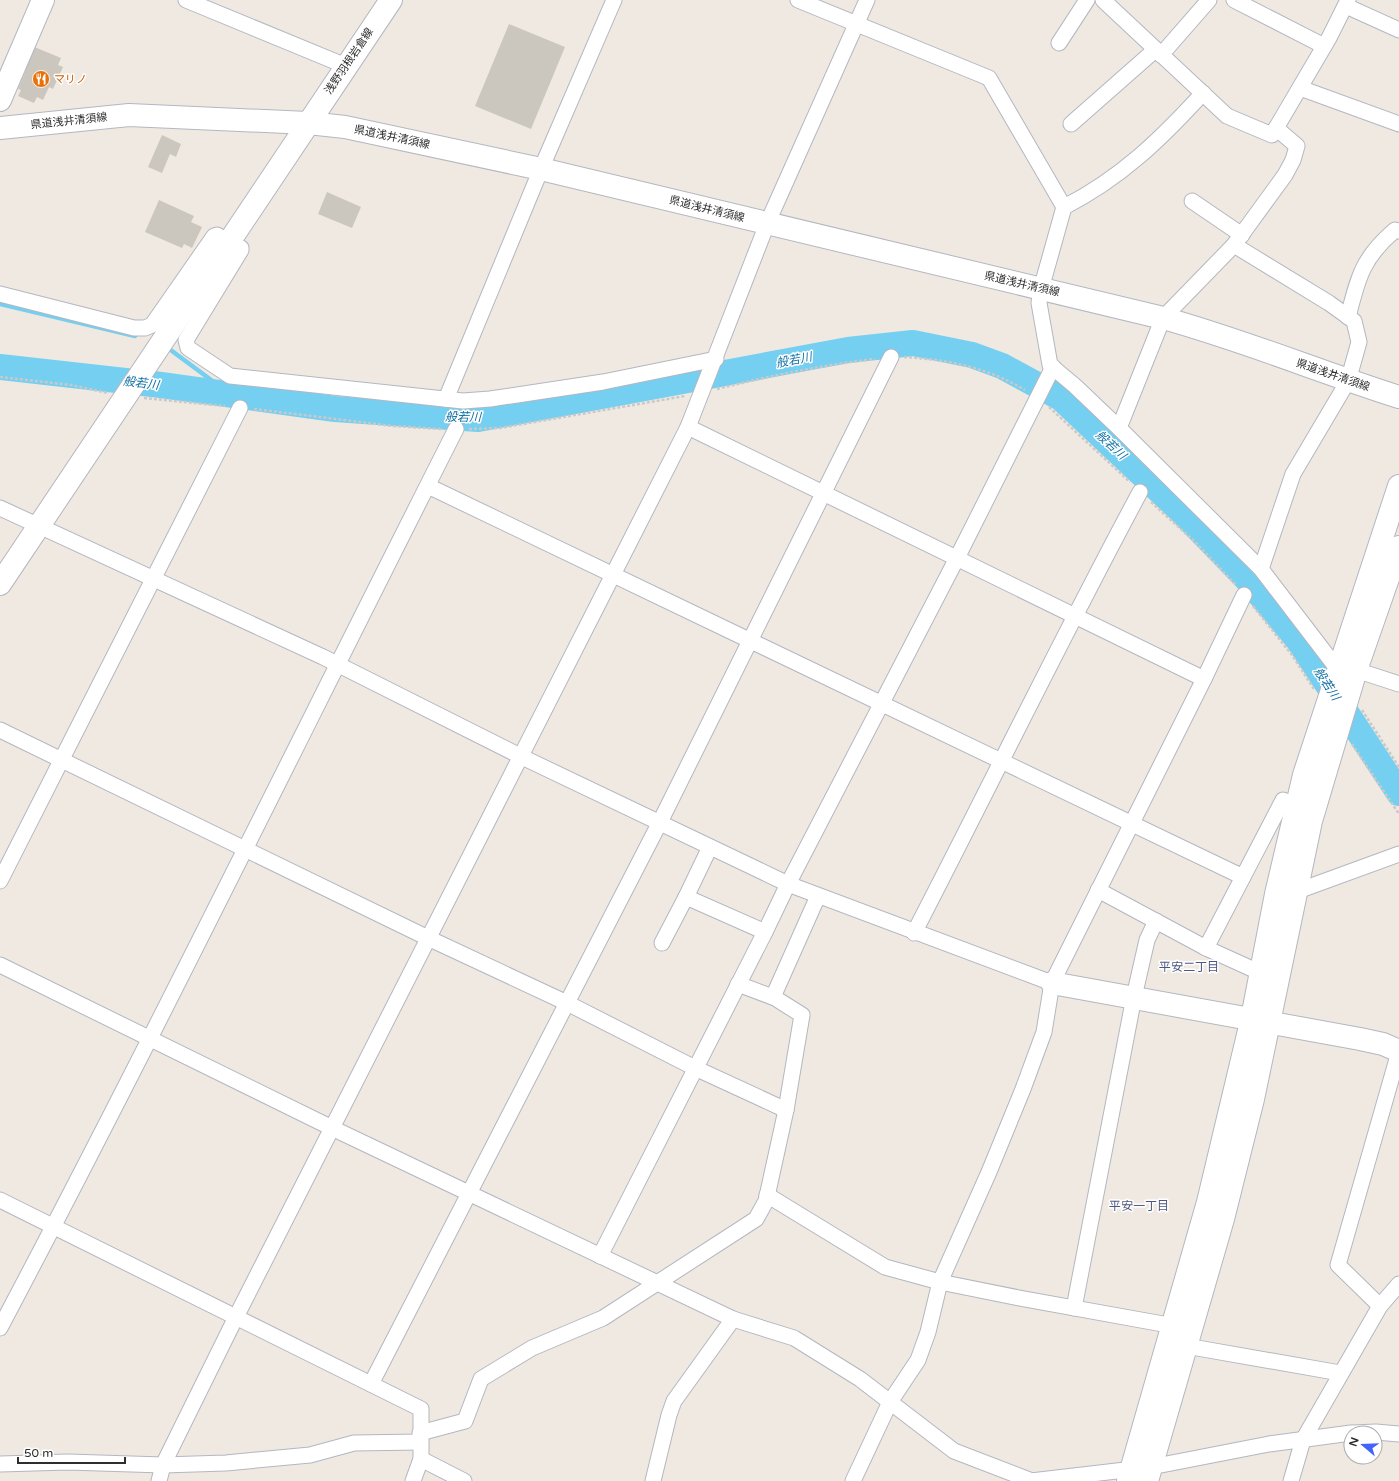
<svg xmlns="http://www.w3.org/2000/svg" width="1399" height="1481" viewBox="0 0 1399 1481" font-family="'Varela Round','Noto Sans JP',sans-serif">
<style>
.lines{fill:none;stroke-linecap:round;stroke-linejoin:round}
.stream{stroke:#75cff0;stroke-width:4.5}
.river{stroke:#75cff0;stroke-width:26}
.building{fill:#cbc7bf}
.street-casing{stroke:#b4b7c1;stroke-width:17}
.secondary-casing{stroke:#b4b7c1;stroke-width:24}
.path{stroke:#c9c9c9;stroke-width:2.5;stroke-dasharray:3 2;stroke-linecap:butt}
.street{stroke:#fff;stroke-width:15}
.secondary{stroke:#fff;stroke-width:22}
.labels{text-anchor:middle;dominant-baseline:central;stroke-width:3;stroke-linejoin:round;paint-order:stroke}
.street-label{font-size:11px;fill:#2e2e2e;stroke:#fff}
.food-label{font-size:11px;fill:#c56008;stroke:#fff;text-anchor:start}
.water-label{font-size:12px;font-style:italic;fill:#0d6fa3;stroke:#fff}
.neighbourhood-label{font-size:12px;fill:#4d5680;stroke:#fff}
</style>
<rect width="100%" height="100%" fill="#efe9e1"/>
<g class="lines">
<g class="stream">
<path d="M0 304 135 336"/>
<path d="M172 351 230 394"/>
</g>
<path class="river" d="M0 367 161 385 335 409 478 419 848 350 913 343 972 355 1002 366 1061 398 1180 510 1246 578 1299 641 1399 793"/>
</g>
<g class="building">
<path d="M509 24 565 47 531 129 475 106Z"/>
<path d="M32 46 61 58 58 65 63 67 53 89 49 87 43 100 37 97 34 103 18 96 21 90 18 89 26 70 23 68Z"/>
<path d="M162 135 181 144 176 157 170 154 162 173 148 167Z"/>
<path d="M327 192 361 207 352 228 318 214Z"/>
<path d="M159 200 194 216 191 222 202 227 192 248 184 244 182 248 145 232Z"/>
</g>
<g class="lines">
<g class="street-casing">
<g id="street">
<path d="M186 0 346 66"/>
<path d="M798 0 989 78 1064 207"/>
<path d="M1103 0 1227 116 1272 135 1329 38 1348 0"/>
<path d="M1234 0 1324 46"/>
<path d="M1346 6 1399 30"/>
<path d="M1059 43 1087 0"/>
<path d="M1161 55 1209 0"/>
<path d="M1300 88 1399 124"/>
<path d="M1203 93C1161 139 1121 178 1064 207L1041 289 1039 303 1050 365 1075 386 1119 428 1261 569 1339 671"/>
<path d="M1071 124 1155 50"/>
<path d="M1192 201 1242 235"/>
<path d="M1234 245 1329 303 1354 321 1359 342 1348 381 1293 474 1261 569"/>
<path d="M0 294 134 328H145L152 325 214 236 217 235 241 248V250L186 340 188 348 230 376 463 401 490 399 603 382 716 359"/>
<path d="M1348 317C1358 277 1363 257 1395 230L1399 231"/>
<path d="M446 399 541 169 614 0"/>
<path d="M688 427 1204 679"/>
<path d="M1119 428 1163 318 1234 245 1285 175 1293 160 1297 146 1276 128"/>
<path d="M428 486 1243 877"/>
<path d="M0 508 323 657 522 757 788 884 1052 983"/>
<path d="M1356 670 1399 684"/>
<path d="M0 730 428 938 567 1003 695 1068 786 1110"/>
<path d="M710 847 686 897 765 932"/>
<path d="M0 881 240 408"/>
<path d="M1098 890 1206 948 1261 973"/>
<path d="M1295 892 1399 854"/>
<path d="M914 933C990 786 1062 637 1140 492"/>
<path d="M662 943 686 897"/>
<path d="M1206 948 1283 800 1297 805"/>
<path d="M0 965 332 1128 733 1319 794 1338 860 1379 954 1451 1032 1481"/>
<path d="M773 997 818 896"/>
<path d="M767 1195 885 1267 940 1282 1019 1298 1174 1326"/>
<path d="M0 1200 421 1409V1459L413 1481"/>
<path d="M600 1256 765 932 788 884 957 558 1053 367"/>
<path d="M1380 1306 1338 1265 1399 1052"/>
<path d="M1074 1308 1134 997 1147 940 1156 921"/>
<path d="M0 1328C157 1031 304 729 456 429"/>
<path d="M1186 1346 1340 1373"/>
<path d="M371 1384 660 822 891 357"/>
<path d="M420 1433 465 1421 481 1379 532 1348 603 1318 756 1219 766 1201 786 1110 802 1015 775 998 738 984"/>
<path d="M1353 1433 1376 1432 1399 1434"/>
<path d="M421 1459 464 1481"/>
<path d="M0 1464 68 1462 163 1465 226 1463 310 1455 354 1443 420 1442"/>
<path d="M159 1481 163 1465 236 1317 688 427 767 224 867 0"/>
<path d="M653 1481 669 1415 674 1401 733 1319"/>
<path d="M853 1481 890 1402 918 1360 928 1332 940 1282 989 1172 1023 1089 1044 1032 1052 983 1204 679 1244 595"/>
<path d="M1031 1481 1151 1467 1269 1444 1351 1433"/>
<path d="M1291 1481 1303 1440 1380 1306 1399 1284"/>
</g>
</g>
<g class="secondary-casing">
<g id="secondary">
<path d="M0 100 43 0"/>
<path d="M0 128 129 115 308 123 345 127 541 169 1163 318C1243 340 1320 372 1399 397"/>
<path d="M0 584 391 0"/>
<path d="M1052 983 1360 1039 1383 1044 1399 1051"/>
<path d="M1128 1481 1208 1202 1252 1018 1276 894 1304 775 1399 486"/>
<path d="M1147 1481 1223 1219 1253 1099 1311 821 1356 670 1399 547"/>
</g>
</g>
<g class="path">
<path d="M904 357C949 360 986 367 1025 390"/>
<path d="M0 377 71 385 108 393"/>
<path d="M717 389C770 376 822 365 875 359"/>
<path d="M144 398 225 406"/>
<path d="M1049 407 1130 482"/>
<path d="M254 409 393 426 442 429"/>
<path d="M469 429 500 428 685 396"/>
<path d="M1151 502 1194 541 1236 585"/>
<path d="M1253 606 1292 655 1314 689"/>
<path d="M1362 710 1399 767"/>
<path d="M1352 744 1399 814"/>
</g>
<use href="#street" class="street"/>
<use href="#secondary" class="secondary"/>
</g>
<defs>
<g id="restaurant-disc" transform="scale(0.9)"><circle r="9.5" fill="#e8710a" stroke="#fff"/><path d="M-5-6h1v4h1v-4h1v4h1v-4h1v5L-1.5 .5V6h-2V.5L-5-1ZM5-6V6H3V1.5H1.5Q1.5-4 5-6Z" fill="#fff"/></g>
</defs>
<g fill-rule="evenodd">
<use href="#restaurant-disc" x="41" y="79"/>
</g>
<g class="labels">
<g class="street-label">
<text transform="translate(349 61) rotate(-56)">浅野羽根岩倉線</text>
<text transform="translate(69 121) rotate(-6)">県道浅井清須線</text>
<text transform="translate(392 137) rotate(12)">県道浅井清須線</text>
<text transform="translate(707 209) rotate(14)">県道浅井清須線</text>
<text transform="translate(1022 284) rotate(13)">県道浅井清須線</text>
<text transform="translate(1333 375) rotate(19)">県道浅井清須線</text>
</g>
<g class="food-label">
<text x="54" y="79">マリノ</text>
</g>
<g class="water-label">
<text transform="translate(794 360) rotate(-11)">般若川</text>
<text transform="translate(141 383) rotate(7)">般若川</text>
<text transform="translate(463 417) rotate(1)">般若川</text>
<text transform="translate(1111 445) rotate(43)">般若川</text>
<text transform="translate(1327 684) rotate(57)">般若川</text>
</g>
<g class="neighbourhood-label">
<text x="1189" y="967">平安二丁目</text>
<text x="1139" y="1206">平安一丁目</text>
</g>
</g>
<g transform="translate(1363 1445) rotate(289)"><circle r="19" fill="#ffffff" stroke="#ababab"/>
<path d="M0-3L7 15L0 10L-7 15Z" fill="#4264fb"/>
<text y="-6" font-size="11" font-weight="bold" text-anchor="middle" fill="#2e2e2e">N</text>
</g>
<path d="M18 1457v6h107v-6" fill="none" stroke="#2e2e2e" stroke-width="2"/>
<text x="24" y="1457" font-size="12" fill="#2e2e2e" stroke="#ffffff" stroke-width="3" paint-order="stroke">50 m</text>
</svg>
